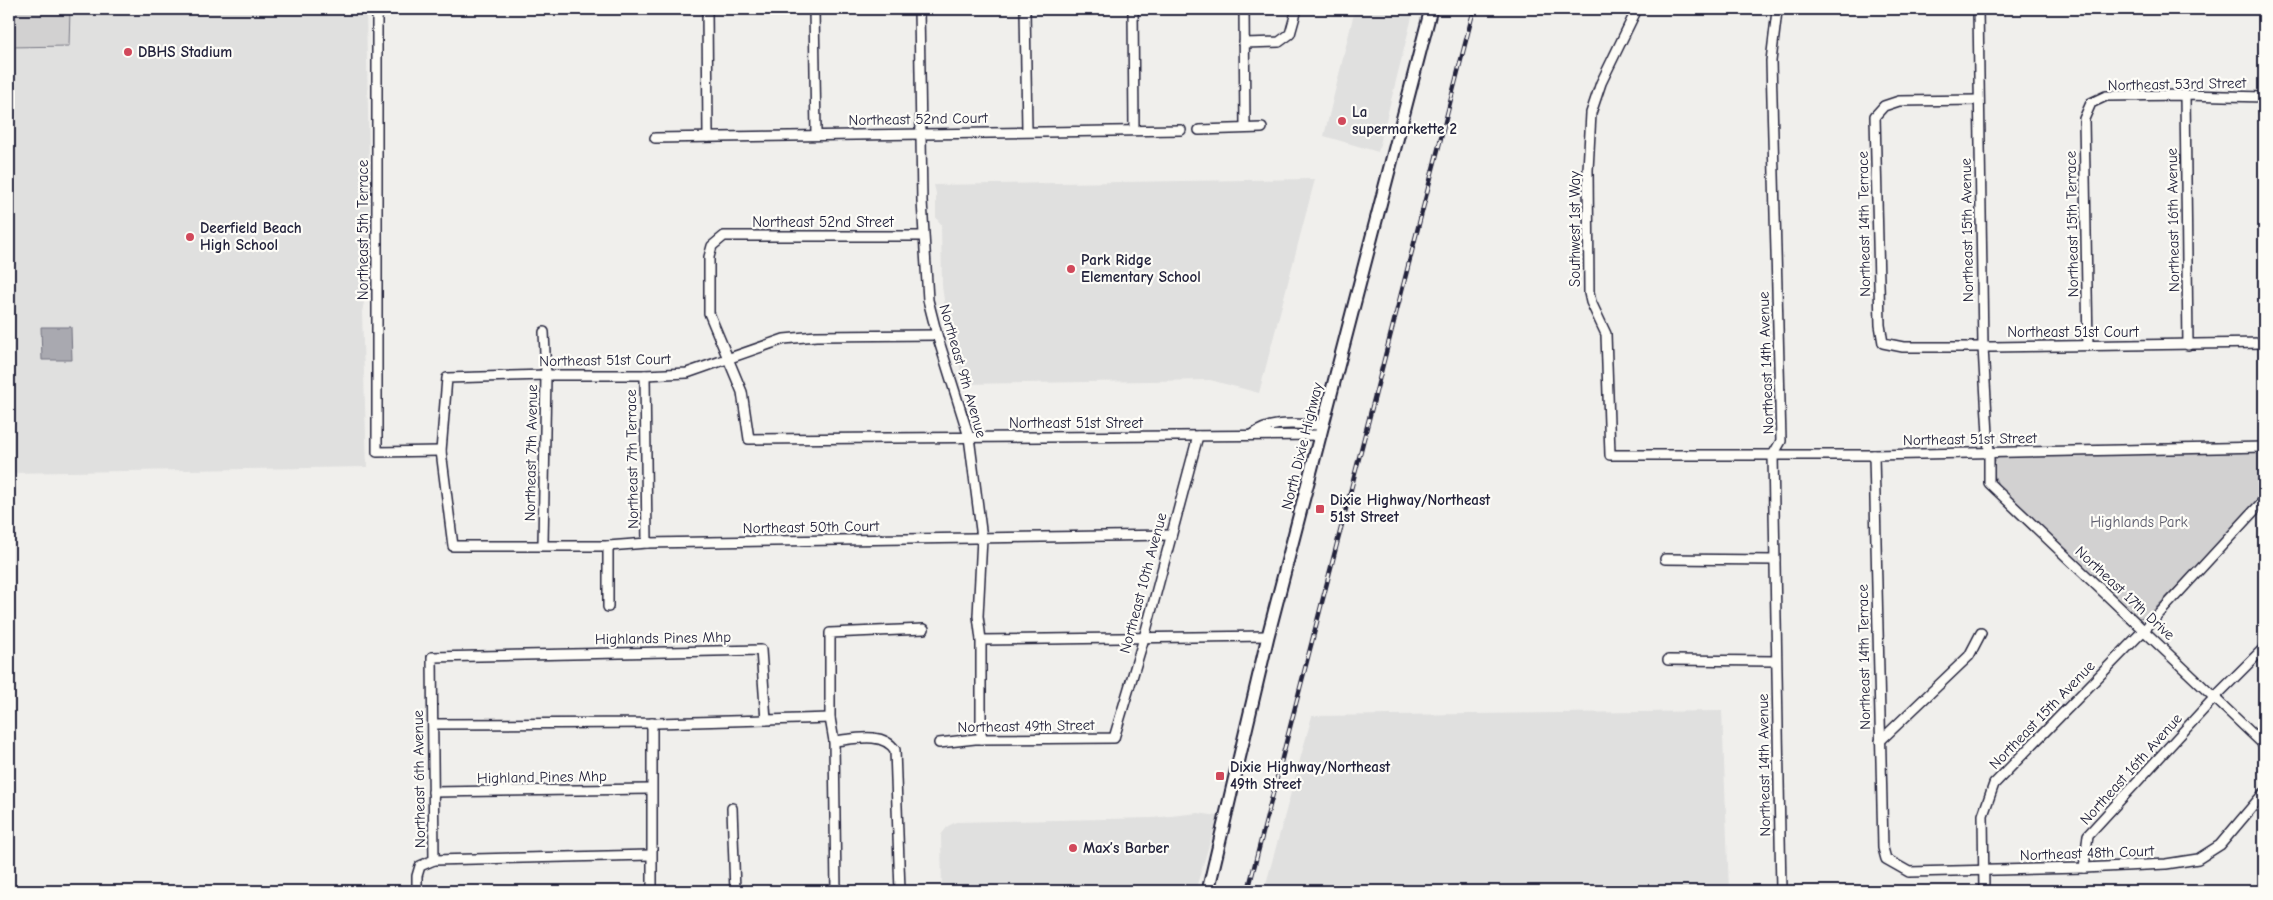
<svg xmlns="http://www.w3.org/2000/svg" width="2273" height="900" viewBox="0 0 2273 900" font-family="'Comic Neue',sans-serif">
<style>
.built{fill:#e0e0df}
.green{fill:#d2d1d1;stroke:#7a7a86}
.water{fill:#a9a9b0;stroke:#737381}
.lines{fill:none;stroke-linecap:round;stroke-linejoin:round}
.minor-casing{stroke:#22223b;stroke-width:12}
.major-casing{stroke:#22223b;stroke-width:15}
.minor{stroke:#fdfcf7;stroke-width:9}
.major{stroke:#fdfcf7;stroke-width:11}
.rail-casing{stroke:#22223b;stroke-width:4.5}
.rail{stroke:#fdfcf7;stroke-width:2.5;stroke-dasharray:8;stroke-linecap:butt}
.poi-dot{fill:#d1495b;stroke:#fdfcf7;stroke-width:2}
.labels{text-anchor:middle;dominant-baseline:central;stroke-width:4.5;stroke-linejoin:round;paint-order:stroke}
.poi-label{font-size:15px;font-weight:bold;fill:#22223b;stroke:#fdfcf7;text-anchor:start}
.street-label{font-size:15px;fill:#22223b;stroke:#fdfcf7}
.park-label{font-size:15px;fill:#575768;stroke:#fdfcf7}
</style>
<rect width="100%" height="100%" fill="#f0efec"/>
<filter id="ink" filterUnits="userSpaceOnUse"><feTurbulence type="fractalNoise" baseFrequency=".02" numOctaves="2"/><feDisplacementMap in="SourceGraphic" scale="10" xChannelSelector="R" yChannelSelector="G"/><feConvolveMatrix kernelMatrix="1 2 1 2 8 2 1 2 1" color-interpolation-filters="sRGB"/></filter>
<g filter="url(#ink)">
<g class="built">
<path d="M9 9H366L371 267 362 312 367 467 9 473Z"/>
<path d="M1355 9H1414L1378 152 1324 136Z"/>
<path d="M1315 179 1259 393 1210 380 964 384 945 307 942 286 941 224 936 218V193L934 185Z"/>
<path d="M1722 711 1729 891H1264L1312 716Z"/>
<path d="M1198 813 1218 816 1195 891H942L941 835 948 826 956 822 1153 818Z"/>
</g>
<g class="green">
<path d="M9 9H70L69 46 9 47Z"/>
<path d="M2264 448V496L2147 617 2137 618 1998 485 1993 472V462L2002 455Z"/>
</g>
<path class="water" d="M41 327H71L72 360H42Z"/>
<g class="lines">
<g class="minor-casing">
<g id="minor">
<path d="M377 9V452L441 451"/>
<path d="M707 9 708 137"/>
<path d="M814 9 816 134"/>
<path d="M919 9 922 201 928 300 937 335 969 437 982 538 978 616 981 640V739"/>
<path d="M1025 9 1027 131"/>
<path d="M1133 9 1134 129"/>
<path d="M1244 9 1245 128"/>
<path d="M1637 9 1601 83 1591 113 1588 170 1589 293 1591 302 1606 334 1610 455H1874L2264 447"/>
<path d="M1978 9 1983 347 1989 452V483L2264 745"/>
<path d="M1244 43 1279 42 1290 34 1297 9"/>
<path d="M2185 95 2188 345"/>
<path d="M1979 100 1899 101 1884 106 1875 116 1880 325 1883 343 1903 347H1992L2264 343"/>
<path d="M1199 130 1262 128"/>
<path d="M655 138 1181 130"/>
<path d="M923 236H724L712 246 709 257V313L742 392 749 439 1321 435"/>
<path d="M937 335 816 336 784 339 687 373 645 375H546L447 378 441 451 453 546H608L647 543 1170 535"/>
<path d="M2088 346 2084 119 2091 103 2106 96 2185 95 2264 97"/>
<path d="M645 375 647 543"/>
<path d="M1252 435C1272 419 1299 425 1323 425"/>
<path d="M1874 455 1883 848 1886 859 1909 872 2084 868 2166 864 2198 859 2220 845 2264 793"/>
<path d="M543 545 546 375 544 332"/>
<path d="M608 546V607"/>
<path d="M1665 559 1775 560"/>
<path d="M981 640 1268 636"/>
<path d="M1668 660 1775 661"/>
<path d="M433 724 657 723 766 720"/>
<path d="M834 741C854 739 883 731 895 750L900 891"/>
<path d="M1880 741 1969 656 1981 633"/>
<path d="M939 743 975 739 1114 738 1144 638 1198 436"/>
<path d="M433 792 651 789"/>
<path d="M732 808 735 891"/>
<path d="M434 860 650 855"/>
<path d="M2084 868 2088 835 2215 697 2264 648"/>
<path d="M417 891V876L420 866 434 860 432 657 761 650 766 720 830 718"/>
<path d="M652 891V723"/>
<path d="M836 891 834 741 830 718V633L924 629"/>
<path d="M1781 891 1773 455 1781 441 1771 61 1777 11 1782 9"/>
<path d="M1984 891 1983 815 1994 784 2144 630 2264 500"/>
</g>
</g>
<g class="major-casing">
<path id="major" d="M1208 891 1268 636 1431 9"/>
</g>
<use href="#minor" class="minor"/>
<use href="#major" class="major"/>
<g class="rail-casing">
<path id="rail" d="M1248 891 1474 9"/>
</g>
<use href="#rail" class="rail"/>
</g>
</g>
<g class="poi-dot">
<circle cx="128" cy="52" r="5"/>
<circle cx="1342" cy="121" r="5"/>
<circle cx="190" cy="237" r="5"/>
<circle cx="1071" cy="269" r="5"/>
<rect x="1315" y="504" width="10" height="10" rx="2.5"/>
<rect x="1215" y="771" width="10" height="10" rx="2.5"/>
<circle cx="1073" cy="848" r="5"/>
</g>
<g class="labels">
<g class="poi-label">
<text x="138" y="52">DBHS Stadium</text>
<text x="1352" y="112">La<tspan x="1352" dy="17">supermarkette 2</tspan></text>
<text x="200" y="228">Deerfield Beach<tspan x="200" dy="17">High School</tspan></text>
<text x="1081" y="260">Park Ridge<tspan x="1081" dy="17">Elementary School</tspan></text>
<text x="1330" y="500">Dixie Highway/Northeast<tspan x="1330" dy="17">51st Street</tspan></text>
<text x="1230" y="767">Dixie Highway/Northeast<tspan x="1230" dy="17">49th Street</tspan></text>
<text x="1083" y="848">Max’s Barber</text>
</g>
<g class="street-label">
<text transform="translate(2177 84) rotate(-1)">Northeast 53rd Street</text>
<text transform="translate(918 119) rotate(-1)">Northeast 52nd Court</text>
<text transform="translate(2173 220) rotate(-91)">Northeast 16th Avenue</text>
<text x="823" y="222">Northeast 52nd Street</text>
<text transform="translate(1864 224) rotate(-91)">Northeast 14th Terrace</text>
<text transform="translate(2072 224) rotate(-91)">Northeast 15th Terrace</text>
<text transform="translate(1575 229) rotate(-90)">Southwest 1st Way</text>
<text transform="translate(363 230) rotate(-90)">Northeast 5th Terrace</text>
<text transform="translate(1967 230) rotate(-91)">Northeast 15th Avenue</text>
<text x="2073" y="332">Northeast 51st Court</text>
<text transform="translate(605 360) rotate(-1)">Northeast 51st Court</text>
<text transform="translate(1766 363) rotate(-92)">Northeast 14th Avenue</text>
<text transform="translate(963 371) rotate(74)">Northeast 9th Avenue</text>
<text x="1076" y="423">Northeast 51st Street</text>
<text transform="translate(1970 439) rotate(-1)">Northeast 51st Street</text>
<text transform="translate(1302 446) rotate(-76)">North Dixie Highway</text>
<text transform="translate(531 453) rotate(-89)">Northeast 7th Avenue</text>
<text transform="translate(632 459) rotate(-91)">Northeast 7th Terrace</text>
<text transform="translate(811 527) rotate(-1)">Northeast 50th Court</text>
<text transform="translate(1143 583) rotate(-75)">Northeast 10th Avenue</text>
<text transform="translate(2125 593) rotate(43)">Northeast 17th Drive</text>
<text transform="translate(663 638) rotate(-1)">Highlands Pines Mhp</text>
<text transform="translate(1864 657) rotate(-91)">Northeast 14th Terrace</text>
<text transform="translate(2042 715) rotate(-46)">Northeast 15th Avenue</text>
<text transform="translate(1026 726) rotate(-1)">Northeast 49th Street</text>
<text transform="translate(1764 765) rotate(-91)">Northeast 14th Avenue</text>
<text transform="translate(2131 769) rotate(-48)">Northeast 16th Avenue</text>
<text transform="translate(542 777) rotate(-1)">Highland Pines Mhp</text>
<text transform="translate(419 779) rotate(-91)">Northeast 6th Avenue</text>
<text transform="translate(2087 853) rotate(-2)">Northeast 48th Court</text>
</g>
<g class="park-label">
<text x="2139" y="522">Highlands Park</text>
</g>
</g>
<rect width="2273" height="900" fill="none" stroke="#fdfcf7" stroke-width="30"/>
<rect x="15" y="15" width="2243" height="870" fill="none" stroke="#22223b" stroke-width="2" filter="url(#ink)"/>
</svg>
